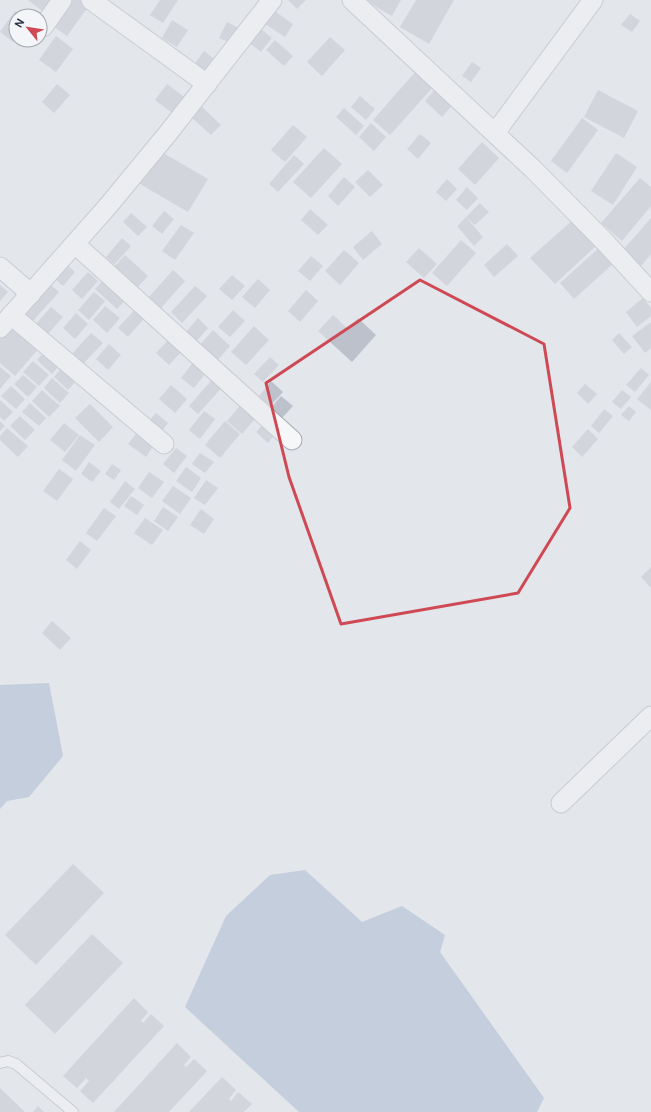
<svg xmlns="http://www.w3.org/2000/svg" width="651" height="1112" viewBox="0 0 651 1112" font-family="'DM Sans',sans-serif">
<style>
.water{fill:#9eb1cb}
.building{fill:#bdc1cb}
.lines{fill:none;stroke-linecap:round;stroke-linejoin:round}
.lane-casing{stroke:#a8acb6;stroke-width:12}
.street-casing{stroke:#a8acb6;stroke-width:21}
.lane{stroke:#f6f7f9;stroke-width:10}
.street{stroke:#f6f7f9;stroke-width:19}
.marked{fill:none;stroke:#cf4955;stroke-width:3;stroke-linejoin:round}
</style>
<rect width="100%" height="100%" fill="#e3e6eb"/>
<g class="water">
<path d="M49 683 63 756 29 797 7 801 0 809V685Z"/>
<path d="M305 870 362 922 402 906 445 935 440 952 544 1098 537 1112H299L185 1007 226 916 270 875Z"/>
</g>
<g class="building">
<path d="M28 0H54L45 13Z"/>
<path d="M67 0H87L91 3 67 36 50 24Z"/>
<path d="M160 0H178L163 23 150 15Z"/>
<path d="M288 0H306L297 9Z"/>
<path d="M364 0H401L392 16Z"/>
<path d="M416 0H454L429 44 400 27Z"/>
<path d="M273 10 293 24 285 37 265 24Z"/>
<path d="M15 11 22 16H16V38L13 42 0 32Z"/>
<path d="M630 14 640 21 632 32 621 25Z"/>
<path d="M172 20 188 30 177 47 162 38Z"/>
<path d="M227 22 239 28 231 43 219 38Z"/>
<path d="M260 28 272 38 261 52 248 42Z"/>
<path d="M56 36 73 49 56 72 39 60Z"/>
<path d="M330 37 345 50 322 76 307 62Z"/>
<path d="M275 40 293 56 284 66 266 50Z"/>
<path d="M204 51 221 64 210 79 193 66Z"/>
<path d="M472 62 481 68 471 82 462 76Z"/>
<path d="M417 70 434 86 390 135 373 120Z"/>
<path d="M57 84 70 95 54 113 42 102Z"/>
<path d="M167 84 187 99 175 115 155 100Z"/>
<path d="M438 86 455 102 442 117 425 101Z"/>
<path d="M598 90 638 111 624 138 584 117Z"/>
<path d="M360 96 375 109 366 120 351 107Z"/>
<path d="M200 105 221 125 211 135 190 116Z"/>
<path d="M344 108 364 126 356 135 336 117Z"/>
<path d="M582 118 598 130 567 173 551 161Z"/>
<path d="M371 123 386 137 374 151 359 137Z"/>
<path d="M293 125 307 137 285 162 271 150Z"/>
<path d="M420 134 431 143 418 159 407 149Z"/>
<path d="M482 142 499 158 475 185 458 169Z"/>
<path d="M324 148 342 164 311 198 293 182Z"/>
<path d="M160 151 208 179 188 212 140 184Z"/>
<path d="M616 153 637 167 613 205 591 191Z"/>
<path d="M294 155 304 164 278 192 269 184Z"/>
<path d="M368 170 383 185 370 197 355 182Z"/>
<path d="M344 177 355 187 338 206 328 196Z"/>
<path d="M640 178 651 187V206L622 241 601 223Z"/>
<path d="M447 179 457 189 446 201 436 192Z"/>
<path d="M467 187 478 198 467 210 456 200Z"/>
<path d="M480 203 489 212 475 225 466 217Z"/>
<path d="M310 209 328 225 318 235 301 220Z"/>
<path d="M164 211 174 219 162 234 152 226Z"/>
<path d="M131 213 147 227 138 236 123 222Z"/>
<path d="M466 217 483 237 474 246 457 226Z"/>
<path d="M651 218V254L641 266 623 250Z"/>
<path d="M574 219 597 245 555 284 530 258Z"/>
<path d="M181 225 194 233 175 260 162 251Z"/>
<path d="M372 231 382 244 363 260 353 247Z"/>
<path d="M122 238 131 246 114 265 106 257Z"/>
<path d="M461 240 476 253 447 286 432 273Z"/>
<path d="M507 244 518 256 494 277 484 265Z"/>
<path d="M600 247 614 263 574 299 560 283Z"/>
<path d="M419 248 437 264 424 278 406 262Z"/>
<path d="M344 250 359 263 340 285 325 271Z"/>
<path d="M125 255 148 276 136 289 113 268Z"/>
<path d="M311 256 323 266 310 281 298 271Z"/>
<path d="M63 261 75 272 63 286 50 274Z"/>
<path d="M173 270 185 281 161 308 149 297Z"/>
<path d="M88 272 98 281 82 299 72 290Z"/>
<path d="M232 275 245 286 232 300 219 289Z"/>
<path d="M107 276 129 296 117 309 95 289Z"/>
<path d="M258 279 270 290 255 308 242 297Z"/>
<path d="M46 281 59 292 32 322 20 311Z"/>
<path d="M0 285 8 292 0 301Z"/>
<path d="M195 286 207 296 182 323 171 312Z"/>
<path d="M306 290 318 301 300 322 288 311Z"/>
<path d="M94 292 105 301 89 320 78 310Z"/>
<path d="M643 298 651 308V316L637 327 626 312Z"/>
<path d="M139 305 149 313 128 337 118 328Z"/>
<path d="M105 306 120 318 107 333 93 320Z"/>
<path d="M51 307 63 317 46 336 34 326Z"/>
<path d="M233 310 245 321 230 337 218 327Z"/>
<path d="M76 313 88 324 75 339 63 328Z"/>
<path d="M333 315 348 329 358 318 376 335 352 362 318 331Z"/>
<path d="M198 318 208 328 196 342 185 333Z"/>
<path d="M651 322V348L645 353 632 336Z"/>
<path d="M12 323 40 347 15 376 0 363V337Z"/>
<path d="M254 326 269 340 246 365 231 352Z"/>
<path d="M213 330 230 346 216 362 199 346Z"/>
<path d="M91 333 103 343 83 364 72 354Z"/>
<path d="M619 333 632 347 624 354 612 340Z"/>
<path d="M171 337 184 349 169 365 156 353Z"/>
<path d="M109 344 121 355 108 370 96 359Z"/>
<path d="M45 351 60 365 52 374 37 360Z"/>
<path d="M270 357 279 365 263 382 254 374Z"/>
<path d="M195 360 208 370 194 388 181 378Z"/>
<path d="M33 361 49 375 39 386 23 372Z"/>
<path d="M64 365 79 378 68 390 54 377Z"/>
<path d="M0 367 11 376 0 389Z"/>
<path d="M641 368 649 375 635 392 626 385Z"/>
<path d="M23 375 37 387 28 397 14 384Z"/>
<path d="M216 375 225 384 198 414 189 406Z"/>
<path d="M52 378 69 393 60 403 44 388Z"/>
<path d="M271 381 283 392 270 406 259 396Z"/>
<path d="M651 382V410L637 399Z"/>
<path d="M585 384 597 394 588 404 577 393Z"/>
<path d="M171 385 187 399 175 413 159 399Z"/>
<path d="M11 386 25 399 16 409 1 396Z"/>
<path d="M42 390 60 406 49 417 32 401Z"/>
<path d="M622 390 631 397 621 409 612 402Z"/>
<path d="M281 396 293 406 281 419 270 409Z"/>
<path d="M0 400 13 412 4 421 0 417Z"/>
<path d="M245 400 260 413 242 434 227 421Z"/>
<path d="M30 403 46 418 39 426 22 412Z"/>
<path d="M90 404 113 427 99 442 75 418Z"/>
<path d="M629 406 636 412 629 421 621 415Z"/>
<path d="M604 409 613 416 599 433 591 426Z"/>
<path d="M204 411 215 419 200 439 189 430Z"/>
<path d="M156 413 168 423 162 431 149 421Z"/>
<path d="M20 416 35 430 25 440 10 426Z"/>
<path d="M0 421 5 426 0 431Z"/>
<path d="M225 421 240 434 220 458 205 445Z"/>
<path d="M266 421 277 432 268 443 256 432Z"/>
<path d="M64 423 79 435 65 452 50 440Z"/>
<path d="M7 428 28 446 18 457 0 440V436Z"/>
<path d="M588 429 598 439 582 457 572 447Z"/>
<path d="M138 431 155 443 146 457 128 444Z"/>
<path d="M80 435 95 445 76 471 62 460Z"/>
<path d="M176 448 187 456 174 473 163 464Z"/>
<path d="M200 453 214 462 205 473 192 464Z"/>
<path d="M89 462 101 471 92 482 81 474Z"/>
<path d="M112 464 121 470 114 480 105 474Z"/>
<path d="M186 467 201 478 192 492 176 481Z"/>
<path d="M59 469 73 479 57 501 43 491Z"/>
<path d="M149 472 164 482 152 498 138 488Z"/>
<path d="M206 480 218 488 205 505 194 498Z"/>
<path d="M125 481 135 489 119 509 110 502Z"/>
<path d="M173 486 191 498 180 514 162 501Z"/>
<path d="M131 496 144 505 137 515 124 506Z"/>
<path d="M163 507 178 517 168 531 154 521Z"/>
<path d="M104 508 116 516 97 541 86 533Z"/>
<path d="M201 509 214 519 204 534 190 525Z"/>
<path d="M145 518 163 530 152 545 134 533Z"/>
<path d="M80 541 91 550 77 569 66 560Z"/>
<path d="M651 567V588L641 577Z"/>
<path d="M52 621 71 638 60 650 42 633Z"/>
<path d="M73 864 104 893 36 965 5 935Z"/>
<path d="M92 934 123 963 55 1034 25 1005Z"/>
<path d="M134 998 148 1012 141 1021 143 1023 151 1014 164 1026 93 1103 80 1091 89 1081 86 1078 77 1088 63 1076Z"/>
<path d="M177 1043 191 1057 184 1065 186 1067 194 1059 207 1071 169 1112H114Z"/>
<path d="M222 1077 236 1090 229 1099 231 1101 238 1092 252 1104 244 1112H189Z"/>
<path d="M0 1088 25 1112H0Z"/>
<path d="M38 1106 44 1112H33Z"/>
</g>
<g class="lines">
<g class="lane-casing">
<path id="lane" d="M0 1063 8 1061 16 1064 73 1112"/>
</g>
<g class="street-casing">
<g id="street">
<path d="M91 0 207 84"/>
<path d="M352 0 533 169 604 241 651 292"/>
<path d="M43 27 62 0"/>
<path d="M495 133 593 0"/>
<path d="M75 244 292 440"/>
<path d="M0 267 31 294"/>
<path d="M11 315 164 444"/>
<path d="M0 328 108 206 169 132 272 0"/>
<path d="M561 803 651 716"/>
</g>
</g>
<use href="#lane" class="lane"/>
<use href="#street" class="street"/>
</g>
<path d="M0 0H651V1112H0ZM420 280 544 344 570 508 518 593 341 624 289 477 266 383Z" fill="#e3e6eb" fill-opacity=".55" fill-rule="evenodd"/>
<path class="marked" d="M420 280 544 344 570 508 518 593 341 624 289 477 266 383Z"/>
<g transform="translate(28 28) rotate(300)"><circle r="19" fill="#f3f5f8" stroke="#a3a7b0"/>
<path d="M0-3L7 15L0 10L-7 15Z" fill="#cf4955"/>
<text y="-6" font-size="11" font-weight="bold" text-anchor="middle" fill="#2b3244">N</text>
</g>
</svg>
